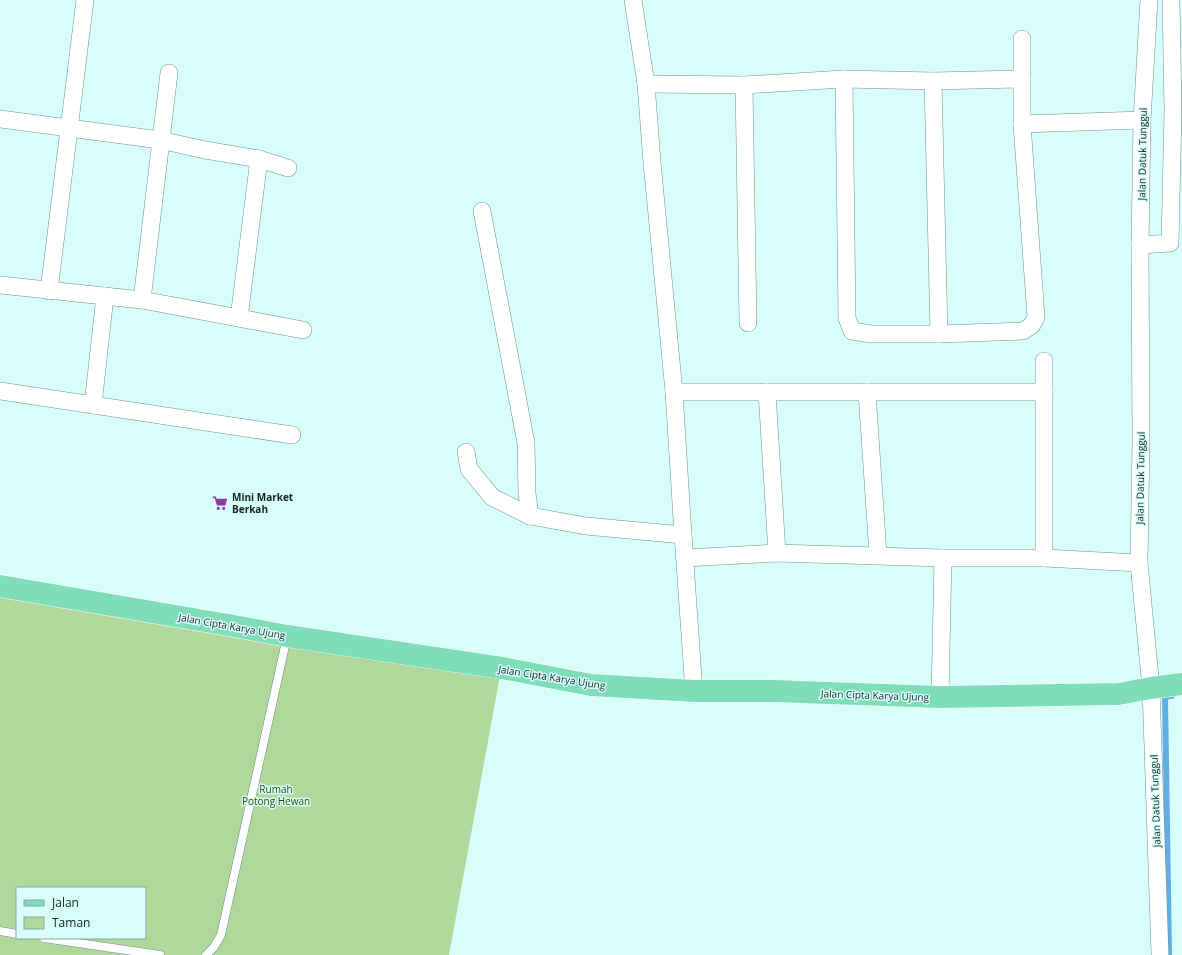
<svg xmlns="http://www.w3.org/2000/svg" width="1182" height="955" viewBox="0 0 1182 955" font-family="'Open Sans',sans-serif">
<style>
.park{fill:#b0d89b;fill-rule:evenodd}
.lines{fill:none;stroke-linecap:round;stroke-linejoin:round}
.stream{stroke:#61aee3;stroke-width:6}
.service-casing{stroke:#6c8f8c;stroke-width:9}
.minor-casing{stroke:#6c8f8c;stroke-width:18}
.primary-casing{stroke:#fff;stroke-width:23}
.service{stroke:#fff;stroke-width:8}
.minor{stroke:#fff;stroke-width:17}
.primary{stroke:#7fddb9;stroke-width:22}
.labels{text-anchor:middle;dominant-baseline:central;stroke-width:3;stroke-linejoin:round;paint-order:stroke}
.street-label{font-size:10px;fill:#142221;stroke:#d8fefa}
.poi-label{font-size:10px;font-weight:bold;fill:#142221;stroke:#d8fefa;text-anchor:start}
.park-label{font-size:10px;fill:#244d00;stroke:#d8fefa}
</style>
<rect width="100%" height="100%" fill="#d8fefa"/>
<path class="park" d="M0 584 501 670 449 955H0ZM17 888H145V938H17Z"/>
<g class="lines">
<path class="stream" d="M1169 955 1165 697 1172 696"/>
<g class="service-casing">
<g id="service">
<path d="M0 931 17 934"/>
<path d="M44 938 160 955"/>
<path d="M206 955 214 947 221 935 287 637"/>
</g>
</g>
<g class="minor-casing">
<g id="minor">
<path d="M633 0 646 84 652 162 674 392 683 535 694 691"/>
<path d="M1149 0 1142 120 1140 245 1141 442 1139 563 1151 688 1160 955"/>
<path d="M1022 39V79"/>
<path d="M844 79 847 318 852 331 871 334H939L1023 331 1032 325 1036 317 1022 124"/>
<path d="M933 81 939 334"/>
<path d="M646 84 744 85 844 79 933 81 1022 79V124L1142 120"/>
<path d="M744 85 748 323"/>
<path d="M0 119 160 140 205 150 259 159 288 168"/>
<path d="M482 211 526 443 527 493 530 516 586 526 683 535"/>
<path d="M1140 245 1170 243 1173 111 1171 0"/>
<path d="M0 285 142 300 303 330"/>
<path d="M49 291 85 0"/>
<path d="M142 300 169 73"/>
<path d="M239 318 259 159"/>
<path d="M0 391 292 435"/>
<path d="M674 392H1044V558"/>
<path d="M767 392 777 553"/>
<path d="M867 392 878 555"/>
<path d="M1044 392V361"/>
<path d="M93 405 105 296"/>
<path d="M466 452 469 469 492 497 530 516"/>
<path d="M685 558 777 553 943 558H1044L1139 563"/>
<path d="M940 697 943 558"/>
</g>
</g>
<g class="primary-casing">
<path id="primary" d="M0 586 234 626 287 636 502 668 591 685 694 691H773L940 697 1118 694 1151 688 1182 684"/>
</g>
<use href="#service" class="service"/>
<use href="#minor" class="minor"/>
<use href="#primary" class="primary"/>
</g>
<defs>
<g id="supermarket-bare" transform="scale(1.2)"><path d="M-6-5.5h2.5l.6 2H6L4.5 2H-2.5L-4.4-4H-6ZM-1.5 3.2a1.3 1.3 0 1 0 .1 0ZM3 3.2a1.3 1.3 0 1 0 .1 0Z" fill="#9139a5" stroke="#d8fefa" stroke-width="2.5" paint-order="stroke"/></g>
</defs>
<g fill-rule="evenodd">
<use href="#supermarket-bare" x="220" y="503"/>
</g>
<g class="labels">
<g class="street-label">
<text transform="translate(1142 154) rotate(-89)">Jalan Datuk Tunggul</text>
<text transform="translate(1140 478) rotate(-89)">Jalan Datuk Tunggul</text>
<text transform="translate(232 626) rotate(10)">Jalan Cipta Karya Ujung</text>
<text transform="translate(552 677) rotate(9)">Jalan Cipta Karya Ujung</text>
<text transform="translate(875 695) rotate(2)">Jalan Cipta Karya Ujung</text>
<text transform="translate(1155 801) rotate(-92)">Jalan Datuk Tunggul</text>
</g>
<g class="poi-label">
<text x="232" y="497">Mini Market<tspan x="232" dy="12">Berkah</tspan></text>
</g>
<g class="park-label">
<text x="276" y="789">Rumah<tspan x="276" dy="12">Potong Hewan</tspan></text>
</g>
</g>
<rect x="16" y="887" width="130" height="52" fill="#d8fefa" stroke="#8aa6a3"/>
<rect x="24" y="900" width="20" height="6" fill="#7fddb9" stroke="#8aa6a3"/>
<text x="52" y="907" font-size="12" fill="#142221">Jalan</text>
<rect x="24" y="917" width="20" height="12" fill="#b0d89b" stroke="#8aa6a3"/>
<text x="52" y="927" font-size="12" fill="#142221">Taman</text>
</svg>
